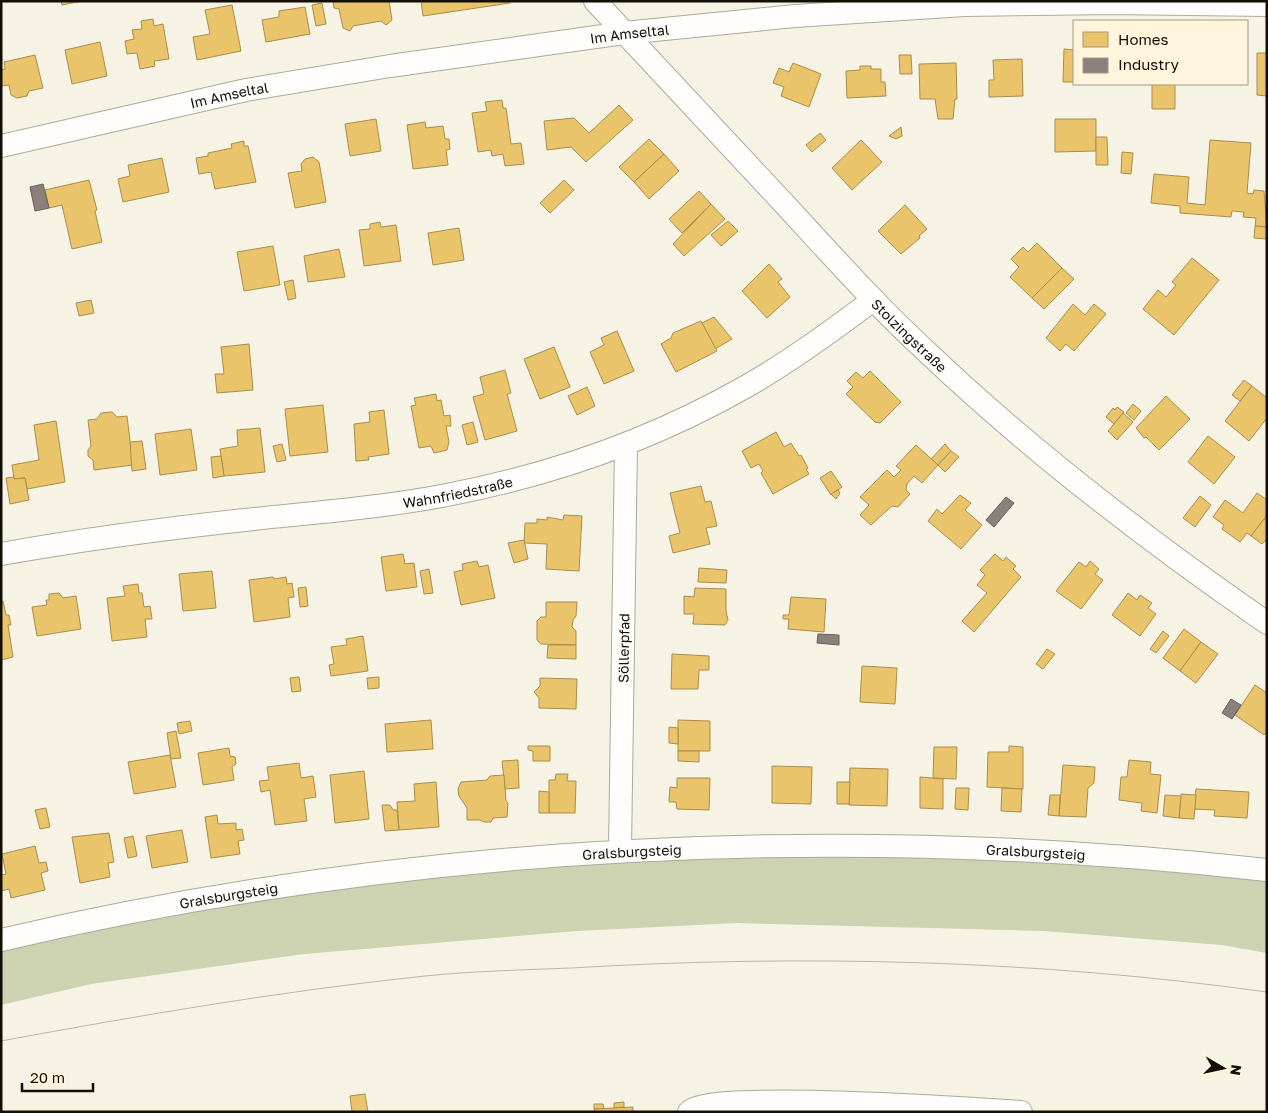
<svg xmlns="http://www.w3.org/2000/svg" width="1268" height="1113" viewBox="0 0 1268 1113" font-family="'Golos Text',sans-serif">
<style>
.forest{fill:#cdd2b0}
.homes{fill:#e9c46a;stroke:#a98d4c}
.industry{fill:#8a817c;stroke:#665e58}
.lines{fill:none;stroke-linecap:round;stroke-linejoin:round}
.minor-casing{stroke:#ada99d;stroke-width:24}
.minor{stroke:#fefdfb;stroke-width:22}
.tram{stroke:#b8b6b3;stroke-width:1}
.labels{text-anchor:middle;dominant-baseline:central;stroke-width:5;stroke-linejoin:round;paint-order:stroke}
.street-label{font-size:14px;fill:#130e05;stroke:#fef5dc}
</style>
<rect width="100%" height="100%" fill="#f6f2e4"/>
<path class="forest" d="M945 855 1267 878V953L1222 945 1044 931 737 923 577 931 304 954 91 984 1 1005V949L94 928 352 882 623 859Z"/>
<g class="homes">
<path d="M61 1H82L62 5Z"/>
<path d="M333 1H389L392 20 386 25 381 21 353 26 350 31 343 28 339 9 334 8Z"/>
<path d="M421 1H510V3L423 16Z"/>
<path d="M322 3 326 24 316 26 312 5Z"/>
<path d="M232 5 241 51 197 60 193 37 210 34 205 10Z"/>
<path d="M305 7 310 34 266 42 262 20 279 17V11Z"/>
<path d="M153 19 154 26 163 24 169 59 154 61 155 66 140 69 137 53 127 54 125 41 134 39 132 30 142 29 141 21Z"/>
<path d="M100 42 107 76 72 84 65 50Z"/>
<path d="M1064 49 1074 50V82H1063Z"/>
<path d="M1257 53H1267V96L1257 95Z"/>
<path d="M35 55 43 88 29 91 27 96 17 98 11 95 9 85 1 86V70L5 69 4 62Z"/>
<path d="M899 55H911L912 74H900Z"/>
<path d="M1022 59 1023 96 989 97V80H994L993 60Z"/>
<path d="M793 63 821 74 809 107 781 96 784 87 773 83 779 68 789 72Z"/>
<path d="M956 63 957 99H955L953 119H938L935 99H920L919 64Z"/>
<path d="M860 66H871V69H881V82H885L886 96 847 98 846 71 860 70Z"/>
<path d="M1152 84H1185H1175V109H1152Z"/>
<path d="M502 100 503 108H506L511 144 521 143 524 164 505 166 503 154 492 156 491 150 478 152 472 113 487 111 485 102Z"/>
<path d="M619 105 633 120 586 162 571 147 547 150 544 121 574 118 589 133Z"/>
<path d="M376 119 381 151 350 156 345 124Z"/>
<path d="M1055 119H1096V151L1055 152Z"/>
<path d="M425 122 426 128 443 126 445 139H449L450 149 446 150 448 165 413 169 407 125Z"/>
<path d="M901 127 902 136 896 139 889 136Z"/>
<path d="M820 133 826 140 812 152 806 145Z"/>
<path d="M1096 137H1107L1108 165H1096Z"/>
<path d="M649 139 664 154 634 182 619 167Z"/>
<path d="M861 140 882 162 852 190 832 168Z"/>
<path d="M1210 140 1251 143 1247 193 1253 194 1254 190 1264 191 1267 227 1255 226 1256 218 1243 217 1244 212 1232 211 1231 217 1180 213V206L1151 203 1154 174 1189 177 1187 203 1205 205Z"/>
<path d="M244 141V146H248L256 182 215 189 211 172 199 174 196 158 208 156V153L232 148 231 144Z"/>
<path d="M1122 152 1133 153 1131 174 1121 173Z"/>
<path d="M664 154 679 171 649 199 634 182Z"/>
<path d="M313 157 319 162 326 202 295 208 288 173 302 171 301 164 305 159Z"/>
<path d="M162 158 169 192 123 202 118 179 130 176 128 165Z"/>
<path d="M89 180 97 210 95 211 102 242 72 249 62 205 49 208 45 190Z"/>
<path d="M564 180 574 190 550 213 540 203Z"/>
<path d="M699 191 711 204 682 233 669 219Z"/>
<path d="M711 204 725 219 684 256 673 244Z"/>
<path d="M905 205 927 229 919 236 920 238 901 254 878 231Z"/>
<path d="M728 221 738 231 721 246 711 235Z"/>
<path d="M380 222 381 227 396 225 401 261 364 266 359 230 370 229V224Z"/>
<path d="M1255 226 1267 227V239L1254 238Z"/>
<path d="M459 228 464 260 433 265 428 233Z"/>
<path d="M1037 243 1062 268 1032 298 1010 277 1019 267 1011 259 1023 247 1028 252Z"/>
<path d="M273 246 280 285 244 291 237 252Z"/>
<path d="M339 249 345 277 308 282 304 256Z"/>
<path d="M1192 258 1219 280 1174 335 1143 309 1158 290 1166 297 1176 285 1172 282Z"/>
<path d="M769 264 782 279 778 282 790 297 767 318 742 291Z"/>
<path d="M1062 268 1074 279 1044 309 1032 298Z"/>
<path d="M293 280 296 298 288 300 284 282Z"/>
<path d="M91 300 94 313 79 316 76 303Z"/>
<path d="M1073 304 1085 315 1094 304 1106 314 1074 351 1066 344 1060 351 1046 338Z"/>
<path d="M714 317 732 339 715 349 702 323Z"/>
<path d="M701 321 717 351 676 372 661 344 671 338 673 333Z"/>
<path d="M617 331 634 371 604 384 590 352 604 345 601 338Z"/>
<path d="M249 344 253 390 217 393 215 374H224L221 347Z"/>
<path d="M554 347 570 387 540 399 524 359Z"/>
<path d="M505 370 511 393 507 394 517 431 485 440 473 397 484 394 480 377Z"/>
<path d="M870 371 901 402 880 423 875 422 846 394 853 387 847 381 856 372 863 378Z"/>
<path d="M1244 380 1252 386 1240 401 1232 395Z"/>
<path d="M1252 386 1267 398V418L1249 441 1225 421Z"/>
<path d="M587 387 595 406 577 415 568 396Z"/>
<path d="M436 394 437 401 441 400 444 416 450 415 451 426H446L449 442 447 450 434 453 431 446 419 448 411 406 416 405 414 398Z"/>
<path d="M1166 396 1190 419 1159 450 1146 437 1144 438 1136 428Z"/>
<path d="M1133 404 1141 411 1134 420 1126 413Z"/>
<path d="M323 405 328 452 290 456 285 409Z"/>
<path d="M1117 407 1124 412 1114 424 1106 417 1113 408 1115 410Z"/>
<path d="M384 410 389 454 368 457 369 460 356 461 354 424 370 422 369 412Z"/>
<path d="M112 412 117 417 127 416 133 465 94 470 93 460 88 456V450L91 446 88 420 97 419 101 413Z"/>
<path d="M1123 413 1133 422 1117 440 1108 431Z"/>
<path d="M56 421 65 482 27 489 25 478 14 479 12 465 39 460 34 425Z"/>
<path d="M473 422 478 442 467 445 462 425Z"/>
<path d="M260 428 265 472 224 476 220 449 238 446 237 430Z"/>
<path d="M191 429 197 470 160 475 155 434Z"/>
<path d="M776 432 784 447 791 443 799 456 801 455 808 468 806 469 809 474 773 494 761 473 763 471 759 464 751 468 742 451Z"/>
<path d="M1208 436 1235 457 1214 484 1188 462Z"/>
<path d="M142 441 146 469 132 471 130 442Z"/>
<path d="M282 444 286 460 277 462 273 446Z"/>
<path d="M945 444 951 451 938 465 931 459Z"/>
<path d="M916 445 938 465 922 483 914 476 907 484 906 490 910 494 898 507 892 506 871 525 860 515 869 505 860 497 887 470 894 477 901 470 896 466Z"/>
<path d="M951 451 959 457 945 472 938 465Z"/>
<path d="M221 456 224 476 213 478 211 457Z"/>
<path d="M831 471 842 487 831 495 820 478Z"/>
<path d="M14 477V479L25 478 29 500 10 504 6 478Z"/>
<path d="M701 486 705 502 711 501 717 526 706 528 710 544 673 553 669 536 680 533 670 493Z"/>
<path d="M838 490 840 493 836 499 831 494Z"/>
<path d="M1257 493 1267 500V515L1251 536 1247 533 1240 542 1222 529 1224 525 1213 517 1225 500 1243 513Z"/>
<path d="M960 495 971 503 965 510 982 525 961 549 928 521 937 509 942 514Z"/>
<path d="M1200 496 1211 505 1195 527 1183 518Z"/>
<path d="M564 515 582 516 579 571 546 569 547 544 524 543 525 523H537V519L547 520V517L563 520Z"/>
<path d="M1264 519 1267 521V539L1262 544 1251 536Z"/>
<path d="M524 540 528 559 514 563 508 543Z"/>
<path d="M403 554 405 564 414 563 417 587 386 591 381 557Z"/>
<path d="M995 554 1003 561 1006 557 1016 566 1013 569 1021 577 974 632 962 621 987 593 977 585 985 575 980 570Z"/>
<path d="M477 561 479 567 488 565 495 598 461 605 454 572 463 570 462 564Z"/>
<path d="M1090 561 1099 569 1095 574 1103 580 1081 609 1056 591 1079 562 1086 567Z"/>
<path d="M699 568 727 570 726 583 698 582Z"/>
<path d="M429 569 433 593 424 594 420 571Z"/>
<path d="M212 571 216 608 183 611 179 574Z"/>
<path d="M273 577 274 579 286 577 287 584 292 583 294 597 288 598 290 617 254 622 249 580Z"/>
<path d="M138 584 139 593H142L144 607 150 606 152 619H145L147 637 112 641 107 598 125 596 123 586Z"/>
<path d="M306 587 308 606 300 607 298 588Z"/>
<path d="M695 588 726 589V611L728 620 725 625 693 624 694 614H684V596L694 597Z"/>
<path d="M59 593 63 598 76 596 81 629 37 636 32 607 47 605 46 600H49V594Z"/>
<path d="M1128 593 1137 600 1140 595 1152 603 1148 608 1156 614 1140 636 1112 615Z"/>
<path d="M791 597 826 599 824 632 788 629 789 619H783V615H789Z"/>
<path d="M3 601 6 615H9L11 625H8L13 657 1 660V602Z"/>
<path d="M546 602H577L576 616 573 620 572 627 576 631V645L541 644 537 640V621L541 617H546Z"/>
<path d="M1184 629 1201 642 1180 671 1163 658Z"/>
<path d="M1163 631 1169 636 1156 653 1150 649Z"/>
<path d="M363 636 368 671 331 676 329 665 334 664 331 647 347 645 346 639Z"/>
<path d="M1201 642 1218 654 1196 683 1180 671Z"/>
<path d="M548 645H576V659L547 658Z"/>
<path d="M1047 649 1055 654 1043 669 1036 664Z"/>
<path d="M672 654 709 656V670H699L698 689H671Z"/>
<path d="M862 666 897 668 895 704 860 702Z"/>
<path d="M299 677 301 691 292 692 290 678Z"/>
<path d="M379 677V688L368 689 367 678Z"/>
<path d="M540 678 577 679 576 709 539 708V698L534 692 540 686Z"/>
<path d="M1255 685 1267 693V731L1264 735 1235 715Z"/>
<path d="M431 720 433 749 387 752 385 724Z"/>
<path d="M678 720 710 721V751H678Z"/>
<path d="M190 721 192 731 179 734 177 723Z"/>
<path d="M669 727 678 728V744L669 743Z"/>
<path d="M176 731 181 758 171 759 167 733Z"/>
<path d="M528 746H550V761H533V751L528 750Z"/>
<path d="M1009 746 1023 747V789L987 787 988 752H1009Z"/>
<path d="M934 747H957L956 779 933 778Z"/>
<path d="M229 748 230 756 235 757 236 764 232 767 234 780 203 785 198 753Z"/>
<path d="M678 751H699V762L678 761Z"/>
<path d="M170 755 176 787 134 794 128 762Z"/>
<path d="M518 760 519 788 505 789 502 761Z"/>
<path d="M1129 760 1151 762 1150 774 1161 775 1157 813 1141 811 1142 803 1119 800 1121 777H1127Z"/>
<path d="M299 763 301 778 313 776 316 797 304 799 307 821 275 825 270 790 261 792 259 781 269 780 267 767Z"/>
<path d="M1063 765 1095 767 1094 783 1088 788 1086 817 1059 816Z"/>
<path d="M772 766 812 767 811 804 772 803Z"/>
<path d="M850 768 888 769 887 806 849 805Z"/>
<path d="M364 771 369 819 335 823 330 775Z"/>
<path d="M556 774H568L567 781H576L575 813H549V780H555Z"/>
<path d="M504 775 506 801 508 803 507 817 493 818 491 822H484L480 820H467V808L459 796 458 789 461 782 487 780 490 776Z"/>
<path d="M920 777 943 779V809L920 808Z"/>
<path d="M677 778H710L709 810 677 809 676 802H669L670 787 677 788Z"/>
<path d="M436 782 439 827 399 830 397 802 415 801 414 784Z"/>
<path d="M837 782H850L849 804H837Z"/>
<path d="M956 788H969L968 810 955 809Z"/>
<path d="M1002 788 1022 789 1021 812 1001 811Z"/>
<path d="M1196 789 1249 792 1247 818 1214 816 1215 810 1194 809Z"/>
<path d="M539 791 549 792V813H539Z"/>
<path d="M1181 794 1196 795 1194 819 1179 818Z"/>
<path d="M1050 795H1060L1059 816 1048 815Z"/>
<path d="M1165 795 1181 796 1179 818 1163 816Z"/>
<path d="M382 805H390L393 810H397L399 830 385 831Z"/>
<path d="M46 808 50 827 40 829 35 810Z"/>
<path d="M217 815 218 824 236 823V830L242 829 244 840 238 841 240 854 211 858 205 817Z"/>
<path d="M182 830 188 862 152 868 146 836Z"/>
<path d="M109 833 114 862 108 863 110 877 80 883 72 837Z"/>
<path d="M133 836 137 856 128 858 124 838Z"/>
<path d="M35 846 39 863 46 862 48 871 41 873 45 890 11 898 9 889 1 891V875L6 874 2 854Z"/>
<path d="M365 1094 368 1112H352L350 1096Z"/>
<path d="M624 1102V1107L614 1108V1103Z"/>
<path d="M594 1104H603L604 1109H594Z"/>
<path d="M633 1107V1112H595L594 1109Z"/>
</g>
<g class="industry">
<path d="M43 184 49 208 35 211 30 187Z"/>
<path d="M1006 497 1014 503 994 527 986 520Z"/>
<path d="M818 634 839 635V645L817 643Z"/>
<path d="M1231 699 1241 705 1232 719 1222 713Z"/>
</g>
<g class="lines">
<g class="minor-casing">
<g id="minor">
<path id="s1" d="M595 1C660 71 725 141 790 210 835 259 879 308 928 353 1033 453 1147 540 1267 623"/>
<path id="s2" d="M1 146 246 90 390 66 624 33 795 16 964 5 1112 3 1267 5"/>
<path id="s3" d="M1 554C85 539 169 528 254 519 320 512 387 507 452 494 554 474 656 438 747 386 791 361 832 331 873 300"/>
<path id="s4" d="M620 850 626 444"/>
<path id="s5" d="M1 940C415 843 845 823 1267 870"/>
<path d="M689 1112C705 1090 980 1109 1021 1112"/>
</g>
</g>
<use href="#minor" class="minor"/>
<path class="tram" d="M1 1041C142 1015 282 991 425 976 473 971 523 970 571 968 804 954 1036 960 1267 992"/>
</g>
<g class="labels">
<g class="street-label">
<text stroke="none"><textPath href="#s2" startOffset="639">Im Amseltal</textPath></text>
<text stroke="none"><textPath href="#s2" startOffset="234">Im Amseltal</textPath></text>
<text stroke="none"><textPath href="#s1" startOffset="459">Stolzingstraße</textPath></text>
<text stroke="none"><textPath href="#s3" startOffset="461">Wahnfriedstraße</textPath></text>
<text stroke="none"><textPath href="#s4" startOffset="202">Söllerpfad</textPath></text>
<text stroke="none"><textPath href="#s5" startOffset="638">Gralsburgsteig</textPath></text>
<text stroke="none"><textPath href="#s5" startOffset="1042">Gralsburgsteig</textPath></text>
<text stroke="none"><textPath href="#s5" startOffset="232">Gralsburgsteig</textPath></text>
</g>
</g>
<rect width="1268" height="1113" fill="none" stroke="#130e05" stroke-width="5"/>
<rect x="1073" y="20" width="175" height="65" fill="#fef5dc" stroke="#a09986"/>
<rect x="1083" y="32" width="25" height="15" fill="#e9c46a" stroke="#a09986"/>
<text x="1118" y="45" font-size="15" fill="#130e05">Homes</text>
<rect x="1083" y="58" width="25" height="15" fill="#8a817c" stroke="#a09986"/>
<text x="1118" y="70" font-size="15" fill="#130e05">Industry</text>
<g transform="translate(1223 1068) rotate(99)" stroke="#fef5dc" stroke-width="4" paint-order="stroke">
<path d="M0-4L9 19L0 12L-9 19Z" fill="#130e05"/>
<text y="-8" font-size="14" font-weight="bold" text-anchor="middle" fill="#130e05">N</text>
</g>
<path d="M22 1083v8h71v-8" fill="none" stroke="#130e05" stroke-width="2.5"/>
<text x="30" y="1083" font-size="15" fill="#130e05" stroke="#fef5dc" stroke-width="4" paint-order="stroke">20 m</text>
</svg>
